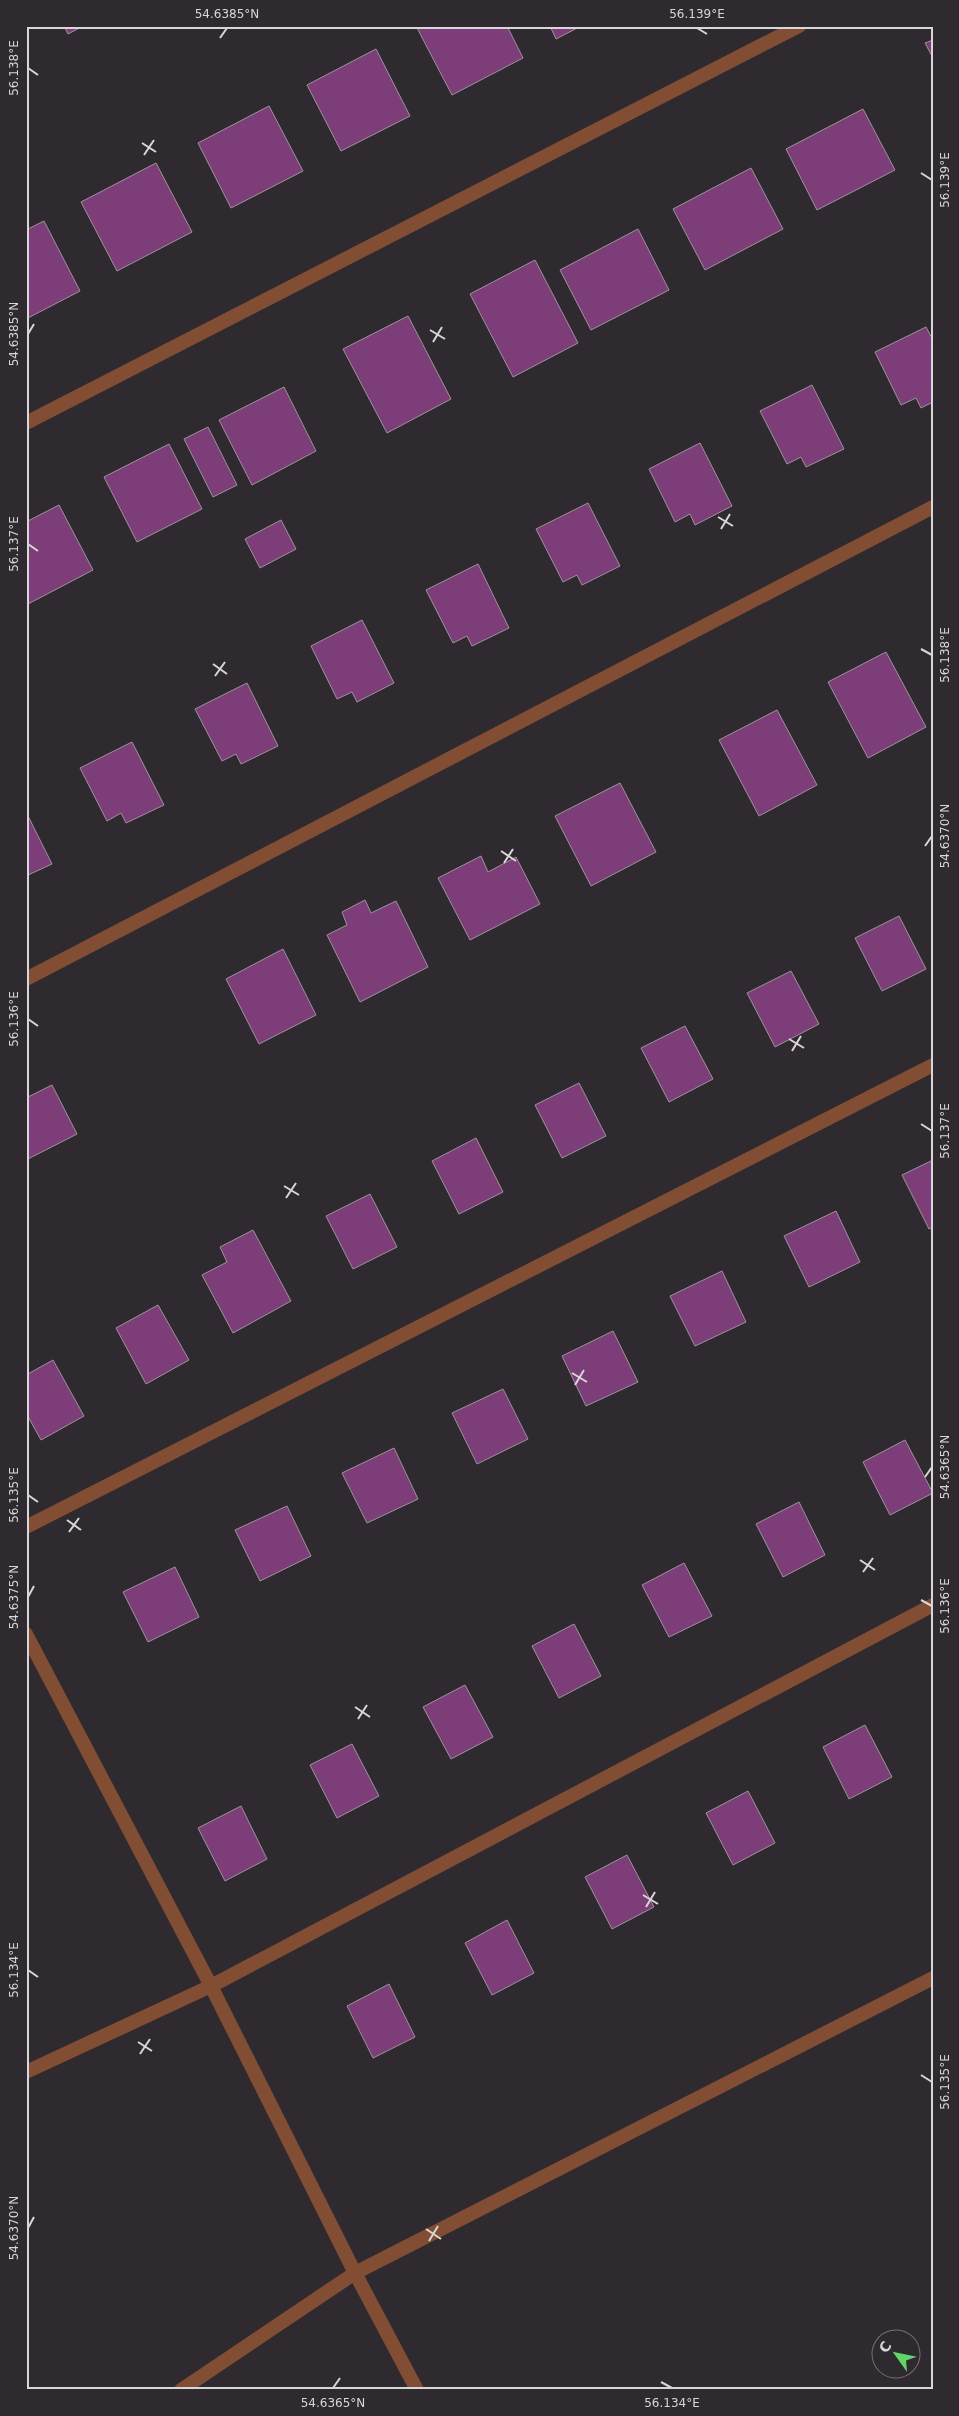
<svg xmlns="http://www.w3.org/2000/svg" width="959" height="2416" viewBox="0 0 959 2416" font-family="'DejaVu Sans',sans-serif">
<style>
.building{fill:#7c3d78;stroke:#9b959a}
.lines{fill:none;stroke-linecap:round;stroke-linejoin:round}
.minor{stroke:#814d33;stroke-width:14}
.ticks{fill:none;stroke:#d9d6d9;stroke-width:2}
.neatline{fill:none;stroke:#d9d6d9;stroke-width:2}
.ticks-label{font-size:12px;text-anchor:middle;fill:#d9d6d9}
</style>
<rect width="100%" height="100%" fill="#2f2a2f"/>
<g class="building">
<path d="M64 26H83L68 34Z"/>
<path d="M416 26H507L523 58 452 95Z"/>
<path d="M550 26H581L556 39Z"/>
<path d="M933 40V58L925 43Z"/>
<path d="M376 49 410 116 341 151 307 85Z"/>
<path d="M269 106 303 171 231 208 198 143Z"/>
<path d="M863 109 895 170 817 210 786 149Z"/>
<path d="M156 163 192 232 117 271 81 202Z"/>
<path d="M751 168 783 229 705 270 673 209Z"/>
<path d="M44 221 80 291 26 319V230Z"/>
<path d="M638 229 669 290 591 330 560 270Z"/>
<path d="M535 260 578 343 513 377 470 294Z"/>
<path d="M408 316 451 399 387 433 343 349Z"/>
<path d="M926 327 933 340V402L921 408 916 398 901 405 875 352Z"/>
<path d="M812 385 844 449 806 467 801 457 787 464 760 411Z"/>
<path d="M284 387 316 451 252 485 219 420Z"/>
<path d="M208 427 237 485 213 497 184 439Z"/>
<path d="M700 443 732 506 695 525 690 514 675 522 649 469Z"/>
<path d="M169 444 202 509 137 542 104 477Z"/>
<path d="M588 503 620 566 582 585 577 575 563 582 536 529Z"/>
<path d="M59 505 93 570 28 604 26 600V522Z"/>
<path d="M281 520 296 549 260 568 245 539Z"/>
<path d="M478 564 509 628 472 646 467 636 453 643 426 590Z"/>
<path d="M362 620 394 683 357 702 352 692 337 699 311 646Z"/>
<path d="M886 652 926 727 868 758 828 682Z"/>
<path d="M247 683 278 746 241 764 236 754 222 761 195 709Z"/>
<path d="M777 710 817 785 759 816 719 740Z"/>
<path d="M132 742 164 805 126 823 121 813 107 821 80 768Z"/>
<path d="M620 783 656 852 591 886 555 816Z"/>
<path d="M26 812 52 864 26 876Z"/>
<path d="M481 856 488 872 516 857 540 904 470 940 438 878Z"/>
<path d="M365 900 371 913 396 901 428 967 360 1002 327 935 347 925 342 912Z"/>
<path d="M899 916 926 969 882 991 855 938Z"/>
<path d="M283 949 316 1015 259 1044 226 979Z"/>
<path d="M791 971 819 1024 775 1047 747 993Z"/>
<path d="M685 1026 713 1079 669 1102 641 1048Z"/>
<path d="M579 1083 606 1136 562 1158 535 1105Z"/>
<path d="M52 1085 77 1134 26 1160V1098Z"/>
<path d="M476 1138 503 1192 459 1214 432 1161Z"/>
<path d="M933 1160V1227L929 1229 902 1175Z"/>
<path d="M370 1194 397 1247 353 1269 326 1216Z"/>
<path d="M836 1211 860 1262 809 1287 784 1236Z"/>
<path d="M253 1230 291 1301 233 1333 202 1275 227 1262 220 1247Z"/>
<path d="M722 1271 746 1322 695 1346 670 1296Z"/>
<path d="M158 1305 189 1360 146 1384 116 1328Z"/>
<path d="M613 1331 638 1382 586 1406 562 1356Z"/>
<path d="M53 1360 84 1416 41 1440 26 1413V1375Z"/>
<path d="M503 1389 528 1439 477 1464 452 1413Z"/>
<path d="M905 1440 933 1493 890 1515 863 1462Z"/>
<path d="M394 1448 418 1499 367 1523 342 1473Z"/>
<path d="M799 1502 825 1555 783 1577 756 1524Z"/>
<path d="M287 1506 311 1556 260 1581 235 1530Z"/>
<path d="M684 1563 712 1616 669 1637 642 1585Z"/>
<path d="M175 1567 199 1617 148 1642 123 1592Z"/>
<path d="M574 1624 601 1676 559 1698 532 1646Z"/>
<path d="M465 1685 493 1737 451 1759 423 1707Z"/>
<path d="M865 1725 892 1777 849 1799 823 1747Z"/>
<path d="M352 1744 379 1796 337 1818 310 1765Z"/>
<path d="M748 1791 775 1843 733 1865 706 1813Z"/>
<path d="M241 1806 267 1859 225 1881 198 1828Z"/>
<path d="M627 1855 654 1907 612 1929 585 1877Z"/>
<path d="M507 1920 534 1973 492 1995 465 1943Z"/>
<path d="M389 1984 415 2037 373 2058 347 2006Z"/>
</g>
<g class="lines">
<g class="minor">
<path d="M26 423 799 26"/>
<path d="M26 979 933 507"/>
<path d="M26 1527 933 1065"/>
<path d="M26 1634 211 1986 355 2273 417 2390"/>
<path d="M26 2072 211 1986 933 1605"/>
<path d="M181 2390 355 2273 933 1978"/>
</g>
</g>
<path class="ticks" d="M697 28 707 34M220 38 227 28M28 68 38 75M142 143 156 152M144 155 154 140M921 173 932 180M430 330 445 339M28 334 34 324M433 342 442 327M718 517 733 526M721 529 730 514M28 544 38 551M921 649 932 655M213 664 227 674M215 676 225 662M925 846 932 836M501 851 516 861M504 863 513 849M28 1019 38 1026M789 1039 804 1048M792 1051 801 1036M921 1124 932 1131M284 1186 299 1195M286 1198 296 1183M572 1373 587 1382M575 1385 584 1370M925 1477 932 1467M28 1495 38 1502M67 1520 81 1530M69 1532 79 1518M860 1560 875 1570M863 1572 873 1558M28 1597 34 1586M921 1600 932 1606M355 1707 370 1717M358 1719 367 1705M643 1895 658 1904M646 1907 655 1892M28 1970 38 1977M138 2042 152 2051M140 2054 150 2039M921 2075 932 2082M28 2228 34 2217M426 2229 441 2239M429 2241 438 2226M661 2382 672 2388M333 2388 340 2378"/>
<rect width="959" height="2416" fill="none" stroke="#2f2a2f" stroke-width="55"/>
<g transform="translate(896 2354) rotate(303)"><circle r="24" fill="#2f2a2f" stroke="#736f73"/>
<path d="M0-4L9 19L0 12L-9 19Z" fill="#60d56a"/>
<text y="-8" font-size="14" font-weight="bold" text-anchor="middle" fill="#d9d6d9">С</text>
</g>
<rect x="28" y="28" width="904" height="2360" class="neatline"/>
<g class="ticks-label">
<text x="227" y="18">54.6385°N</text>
<text x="697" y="18">56.139°E</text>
<text transform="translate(14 68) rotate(-90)" y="4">56.138°E</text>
<text transform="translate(945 180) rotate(-90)" y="4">56.139°E</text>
<text transform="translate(14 334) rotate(-90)" y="4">54.6385°N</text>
<text transform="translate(14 544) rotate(-90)" y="4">56.137°E</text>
<text transform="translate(945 655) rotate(-90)" y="4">56.138°E</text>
<text transform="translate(945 836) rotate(-90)" y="4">54.6370°N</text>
<text transform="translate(14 1019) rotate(-90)" y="4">56.136°E</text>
<text transform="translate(945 1131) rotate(-90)" y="4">56.137°E</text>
<text transform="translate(945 1467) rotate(-90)" y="4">54.6365°N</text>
<text transform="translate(14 1495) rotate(-90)" y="4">56.135°E</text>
<text transform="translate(14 1597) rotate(-90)" y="4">54.6375°N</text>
<text transform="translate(945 1606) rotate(-90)" y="4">56.136°E</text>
<text transform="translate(14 1970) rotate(-90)" y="4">56.134°E</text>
<text transform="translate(945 2082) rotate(-90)" y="4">56.135°E</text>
<text transform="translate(14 2228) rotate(-90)" y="4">54.6370°N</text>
<text x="333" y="2407">54.6365°N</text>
<text x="672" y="2407">56.134°E</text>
</g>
</svg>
